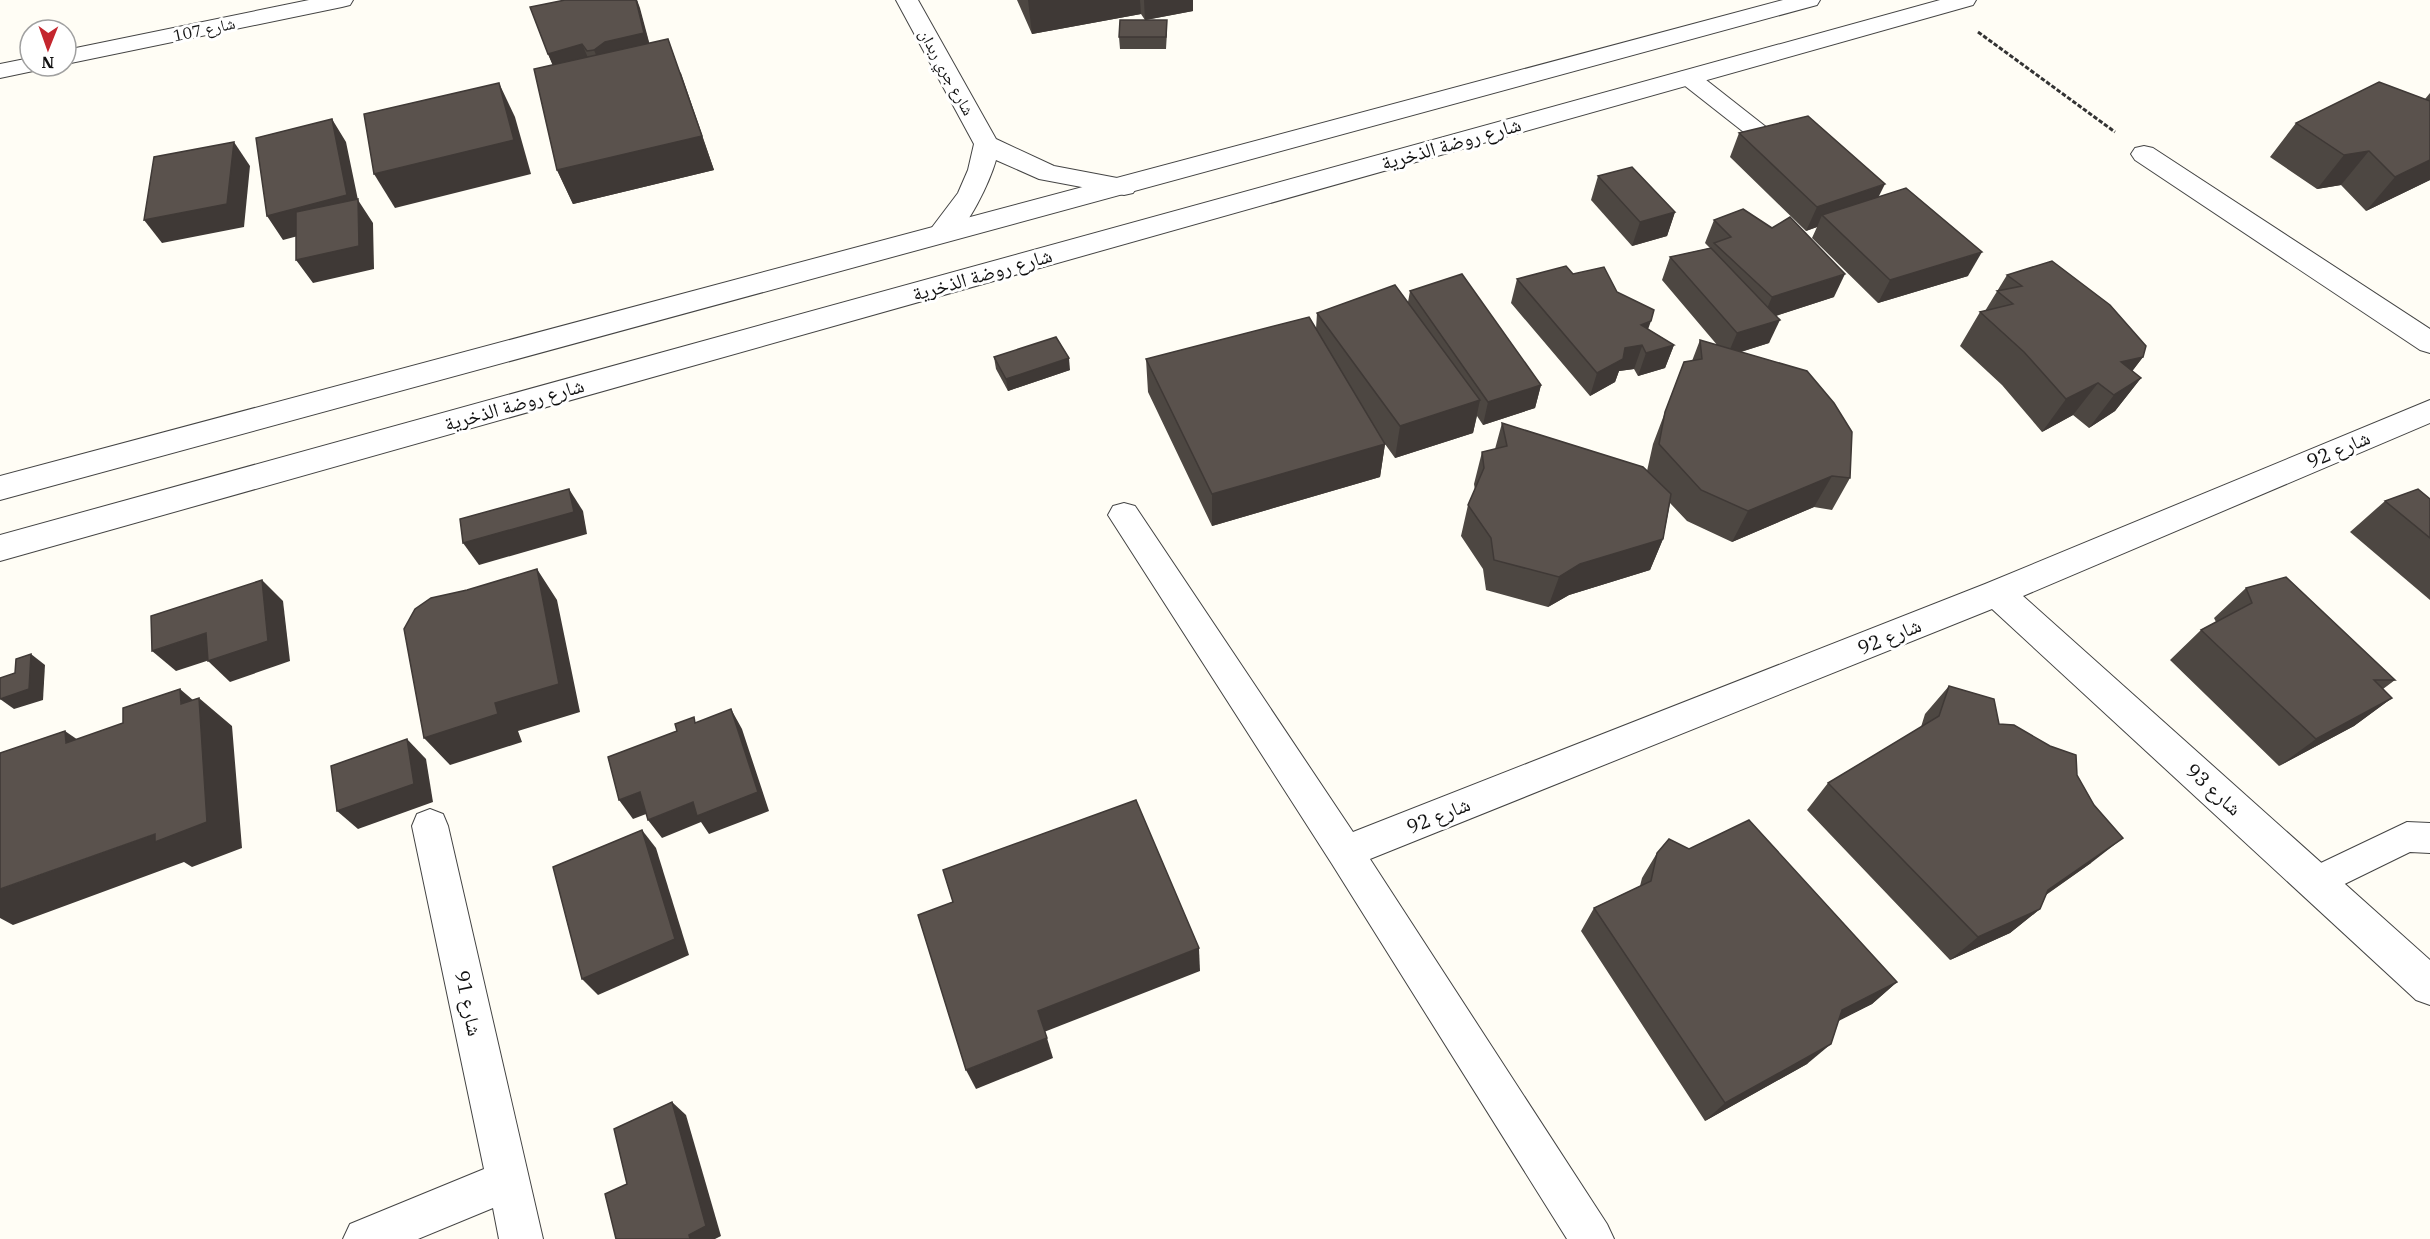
<svg xmlns="http://www.w3.org/2000/svg" width="2430" height="1239" viewBox="0 0 2430 1239" font-family="'IBM Plex Serif','Noto Naskh Arabic',serif">
<style>
.lines{fill:none;stroke-linecap:round;stroke-linejoin:round}
.service-casing{stroke:#444;stroke-width:2}
.minor-casing{stroke:#444;stroke-width:2}
.tertiary-casing{stroke:#444;stroke-width:2}
.path{stroke:#333;stroke-width:3;stroke-dasharray:4.5 2;stroke-linecap:butt}
.service{fill:#fff;fill-rule:evenodd}
.minor{fill:#fff;fill-rule:evenodd}
.tertiary{fill:#fff;fill-rule:evenodd}
.wall{fill:#4d4742}
.shaded-wall{fill:#3f3936}
.building{fill:#5a524d;stroke:#3f3936;stroke-width:1.5}
.labels{text-anchor:middle;dominant-baseline:central;stroke-width:6;stroke-linejoin:round;paint-order:stroke}
.far-street-label{font-size:16px;fill:#111;stroke:#fff}
.street-label{font-size:20px;fill:#111;stroke:#fff}
</style>
<rect width="100%" height="100%" fill="#fffdf5"/>
<g class="lines">
<g class="service-casing">
<g id="service">
<path d="M1688 71 1696 72 1766 127 1769 132 1766 137H1750L1680 82 1677 77 1680 72Z"/>
<path d="M2407 822 2430 823V853L2410 852 2316 898 2304 893 2299 882 2304 871Z"/>
</g>
</g>
<g class="minor-casing">
<g id="minor">
<path d="M309 0H353L350 5 342 7 66 64V50Z"/>
<path d="M896 0H918L996 139 1054 166 1133 181 1137 187 1133 193 1124 195 1039 179 996 160C990 181 968 229 949 240 943 244 937 242 931 240L927 234 958 193 968 170 974 144Z"/>
<path d="M30 58V66H41L38 70 0 78V64Z"/>
<path d="M2144 146 2153 148 2430 329V353L2420 350 2135 160 2131 154 2135 148Z"/>
<path d="M2430 400V423L2023 596 2430 960V1005L2416 1000 1992 609 1370 859 1607 1224 1614 1239H1567L1332 864 1108 515 1113 506 1124 503 1135 506 1353 832 1985 584Z"/>
<path d="M430 809 443 814 448 826 543 1239H499L493 1208 418 1239H343L350 1224 484 1169 412 826 417 814Z"/>
</g>
</g>
<g class="tertiary-casing">
<g id="tertiary">
<path d="M1783 0H1820L1817 5 0 500V476Z"/>
<path d="M1940 0H1976L1973 5 0 561V535Z"/>
</g>
</g>
<path class="path" d="M1978 32 2115 132"/>
<use href="#service" class="service"/>
<use href="#minor" class="minor"/>
<use href="#tertiary" class="tertiary"/>
</g>
<g class="wall">
<path d="M565 0H637L649 43 681 73 714 170 573 204 557 170 553 65 548 54Z"/>
<path d="M1017 0H1193V11L1146 20 1167 32 1166 49H1120L1119 37 1145 20 1141 14 1032 34Z"/>
<path d="M2430 93V180L2366 211 2341 185 2317 189 2270 157 2296 123 2425 99Z"/>
<path d="M1739 133 1878 197 1968 276 1878 303 1812 238 1817 227 1806 231 1730 157Z"/>
<path d="M1598 176 1675 212 1667 236 1632 246 1591 200Z"/>
<path d="M1714 220 1834 297 1776 316 1769 343 1741 352 1850 478 1832 510 1814 507 1732 542 1687 521 1670 503 1663 539 1650 570 1569 595 1548 607 1486 590 1483 569 1461 536 1468 505 1475 490 1474 484 1482 452 1495 449 1502 423 1647 471 1653 444 1684 362 1692 361 1700 340 1718 346 1662 280 1670 257 1710 248 1705 243Z"/>
<path d="M1573 274 1617 292 1648 329 1674 345 1665 368 1638 376 1634 369 1619 371 1615 382 1590 396 1511 303 1517 279Z"/>
<path d="M2007 275 2143 357 2132 371 2141 378 2115 411 2089 428 2073 415 2042 432 2002 385 1960 346 1980 312 1985 311Z"/>
<path d="M1410 291 1541 385 1535 408 1483 425 1477 416 1473 433 1395 458 1385 444 1380 477 1212 526 1148 392 1146 359 1316 329 1317 313 1408 302Z"/>
<path d="M994 357 1070 370 1008 391 996 369Z"/>
<path d="M2430 499V600L2350 532 2385 501Z"/>
<path d="M2246 588 2395 680 2383 689 2392 698 2354 726 2279 766 2170 660 2201 630 2216 622 2214 618Z"/>
<path d="M1949 686 1999 724 2077 775 2091 863 2046 895 2040 909 2010 933 1950 960 1807 810 1828 783 1921 727 1925 714Z"/>
<path d="M1657 853 1897 982 1872 1004 1839 1020 1807 1064 1705 1121 1581 931 1594 908 1640 886 1642 878Z"/>
</g>
<g class="shaded-wall">
<path d="M636 0H637L640 8 653 57 604 74 594 50Z"/>
<path d="M1028 0H1140L1141 14 1032 34Z"/>
<path d="M1144 0H1193V11L1145 20Z"/>
<path d="M668 39 714 170 573 204 557 170Z"/>
<path d="M582 44 592 67 558 78 548 54Z"/>
<path d="M499 83 515 117 531 174 395 208 374 174Z"/>
<path d="M332 119 346 142 358 200 373 223 374 269 313 283 296 260 358 220 283 240 267 216Z"/>
<path d="M234 142 250 166 244 227 162 243 144 220Z"/>
<path d="M2369 151 2341 185 2317 189 2344 155Z"/>
<path d="M2430 160V180L2366 211 2395 177Z"/>
<path d="M1885 184 1873 208 1822 215 1817 227 1806 231 1817 207Z"/>
<path d="M1675 212 1667 236 1632 246 1640 222Z"/>
<path d="M1982 252 1968 276 1878 303 1890 280Z"/>
<path d="M1845 274 1834 297 1762 320 1772 297Z"/>
<path d="M1780 320 1769 343 1727 356 1737 333Z"/>
<path d="M1651 321 1634 369 1619 371 1615 382 1590 396 1597 373 1625 348 1641 325Z"/>
<path d="M1674 345 1665 368 1638 376 1646 353Z"/>
<path d="M2143 357 2118 390 2121 362Z"/>
<path d="M1069 358 1070 370 1008 391 1006 379Z"/>
<path d="M2141 378 2115 411 2089 428 2114 395Z"/>
<path d="M2098 383 2073 415 2042 432 2066 399Z"/>
<path d="M1541 385 1535 408 1483 425 1488 402Z"/>
<path d="M1480 400 1473 433 1395 458 1400 426Z"/>
<path d="M1385 444 1380 477 1212 526V494Z"/>
<path d="M1832 476 1814 507 1732 542 1748 511Z"/>
<path d="M569 489 583 511 587 534 479 565 463 543Z"/>
<path d="M1663 539 1650 570 1569 595 1548 607 1559 577 1580 564Z"/>
<path d="M537 569 557 600 580 712 518 731 522 742 450 765 424 738 495 703Z"/>
<path d="M262 580 283 601 290 661 230 682 208 661Z"/>
<path d="M206 633 228 654 176 671 152 651Z"/>
<path d="M31 654 45 665 43 700 14 709 0 699Z"/>
<path d="M180 689 200 706 199 698 232 726 242 848 192 867 184 862 13 925 0 918V889L155 834 181 704Z"/>
<path d="M2392 698 2354 726 2279 766 2316 739Z"/>
<path d="M731 709 742 729 769 811 709 834 701 822 662 838 648 820 693 802Z"/>
<path d="M65 731 104 758 66 743Z"/>
<path d="M407 739 426 759 433 802 358 829 337 811Z"/>
<path d="M640 792 654 811 633 819 619 800Z"/>
<path d="M642 830 656 848 689 955 598 995 582 979Z"/>
<path d="M2123 838 2091 863 2018 914 2048 890Z"/>
<path d="M2040 909 2010 933 1950 960 1978 937Z"/>
<path d="M1199 948 1200 971 1044 1032 1038 1011Z"/>
<path d="M1897 982 1872 1004 1819 1031 1842 1010Z"/>
<path d="M1047 1038 1053 1058 976 1089 966 1070Z"/>
<path d="M1831 1044 1807 1064 1705 1121 1725 1103Z"/>
<path d="M672 1102 686 1115 721 1236 715 1239H690Z"/>
</g>
<g class="building">
<path d="M565 0H636L644 33 605 42 594 50 587 51 582 44 548 54 530 7Z"/>
<path d="M1120 20H1167L1166 37H1119Z"/>
<path d="M668 39 702 136 557 170 534 69Z"/>
<path d="M2379 82 2430 101V160L2395 177 2369 151 2344 155 2296 123Z"/>
<path d="M499 83 514 140 374 174 364 114Z"/>
<path d="M1808 116 1885 184 1817 207 1739 133Z"/>
<path d="M332 119 347 195 267 216 256 138Z"/>
<path d="M234 142 227 204 144 220 154 157Z"/>
<path d="M1632 167 1675 212 1640 222 1598 176Z"/>
<path d="M1906 188 1982 252 1890 280 1822 215Z"/>
<path d="M358 199 359 246 296 260V212Z"/>
<path d="M1743 209 1772 228 1790 217 1845 274 1772 297 1714 243 1731 237 1714 220Z"/>
<path d="M1711 248 1780 320 1737 333 1670 257Z"/>
<path d="M2052 261 2110 305 2146 346 2143 357 2121 362 2141 378 2114 395 2098 383 2066 399 2024 352 1980 312 2013 304 1997 291 2022 286 2007 275Z"/>
<path d="M1566 266 1573 274 1604 267 1617 292 1654 310 1651 321 1641 325 1674 345 1646 353 1642 345 1625 348 1623 359 1597 373 1517 279Z"/>
<path d="M1462 274 1541 385 1488 402 1410 291Z"/>
<path d="M1395 285 1480 400 1400 426 1317 313Z"/>
<path d="M1309 317 1385 444 1212 494 1146 359Z"/>
<path d="M1056 337 1069 358 1006 379 994 357Z"/>
<path d="M1700 340 1807 371 1834 403 1852 432 1850 478 1832 476 1748 511 1701 490 1659 444 1665 412 1684 362 1702 359Z"/>
<path d="M1502 423 1643 467 1671 494 1663 539 1580 564 1559 577 1494 560 1491 538 1468 505 1484 468 1482 452 1507 446Z"/>
<path d="M569 489 574 512 463 543 460 519Z"/>
<path d="M2418 489 2430 499V538L2385 501Z"/>
<path d="M537 569 559 684 495 703 498 714 424 738 404 629 415 609 431 598 467 590Z"/>
<path d="M2286 577 2395 680H2374L2392 698 2316 739 2201 630 2252 603 2246 588Z"/>
<path d="M262 580 268 641 208 661 206 633 152 651 151 616Z"/>
<path d="M31 654 29 689 0 699V678L15 673 16 659Z"/>
<path d="M1949 686 1994 699 1999 724 2014 725 2050 746 2076 755 2077 775 2094 805 2123 838 2048 890 2040 909 1978 937 1828 783 1939 716Z"/>
<path d="M180 689 181 704 199 698 207 822 155 842V834L0 889V753L65 731 66 743 123 723V708Z"/>
<path d="M731 709 758 792 697 816 693 802 648 820 640 792 619 800 608 757 677 731 675 724 694 717 695 723Z"/>
<path d="M407 739 414 784 337 811 331 766Z"/>
<path d="M1136 800 1199 948 1038 1011 1047 1038 966 1070 918 915 953 902 943 870Z"/>
<path d="M1749 820 1897 982 1842 1010 1831 1044 1725 1103 1594 908 1651 881 1657 853 1669 839 1689 849Z"/>
<path d="M642 830 675 939 582 979 553 867Z"/>
<path d="M672 1102 706 1226 689 1235 690 1239H616L605 1194 627 1184 614 1129Z"/>
</g>
<g class="labels">
<g class="far-street-label">
<text transform="translate(204 29) rotate(-12)">شارع 107</text>
<text transform="translate(947 72) rotate(61)">شارع جري ربدان</text>
</g>
<g class="street-label">
<text transform="translate(1451 143) rotate(-16)">شارع روضة الذخرية</text>
<text transform="translate(982 274) rotate(-16)">شارع روضة الذخرية</text>
<text transform="translate(514 404) rotate(-16)">شارع روضة الذخرية</text>
<text transform="translate(2338 449) rotate(-23)">شارع 92</text>
<text transform="translate(1889 636) rotate(-22)">شارع 92</text>
<text transform="translate(2214 789) rotate(42)">شارع 93</text>
<text transform="translate(1438 815) rotate(-22)">شارع 92</text>
<text transform="translate(469 1003) rotate(78)">شارع 91</text>
</g>
</g>
<g transform="translate(48 48) rotate(181)"><circle r="28" fill="#ffffff" stroke="#a0a0a0" stroke-width="1.5"/>
<path d="M0-4.5L10 22L0 15L-10 22Z" fill="#c4262e"/>
<text y="-9" font-size="16" font-weight="bold" text-anchor="middle" fill="#111111">N</text>
</g>
</svg>
